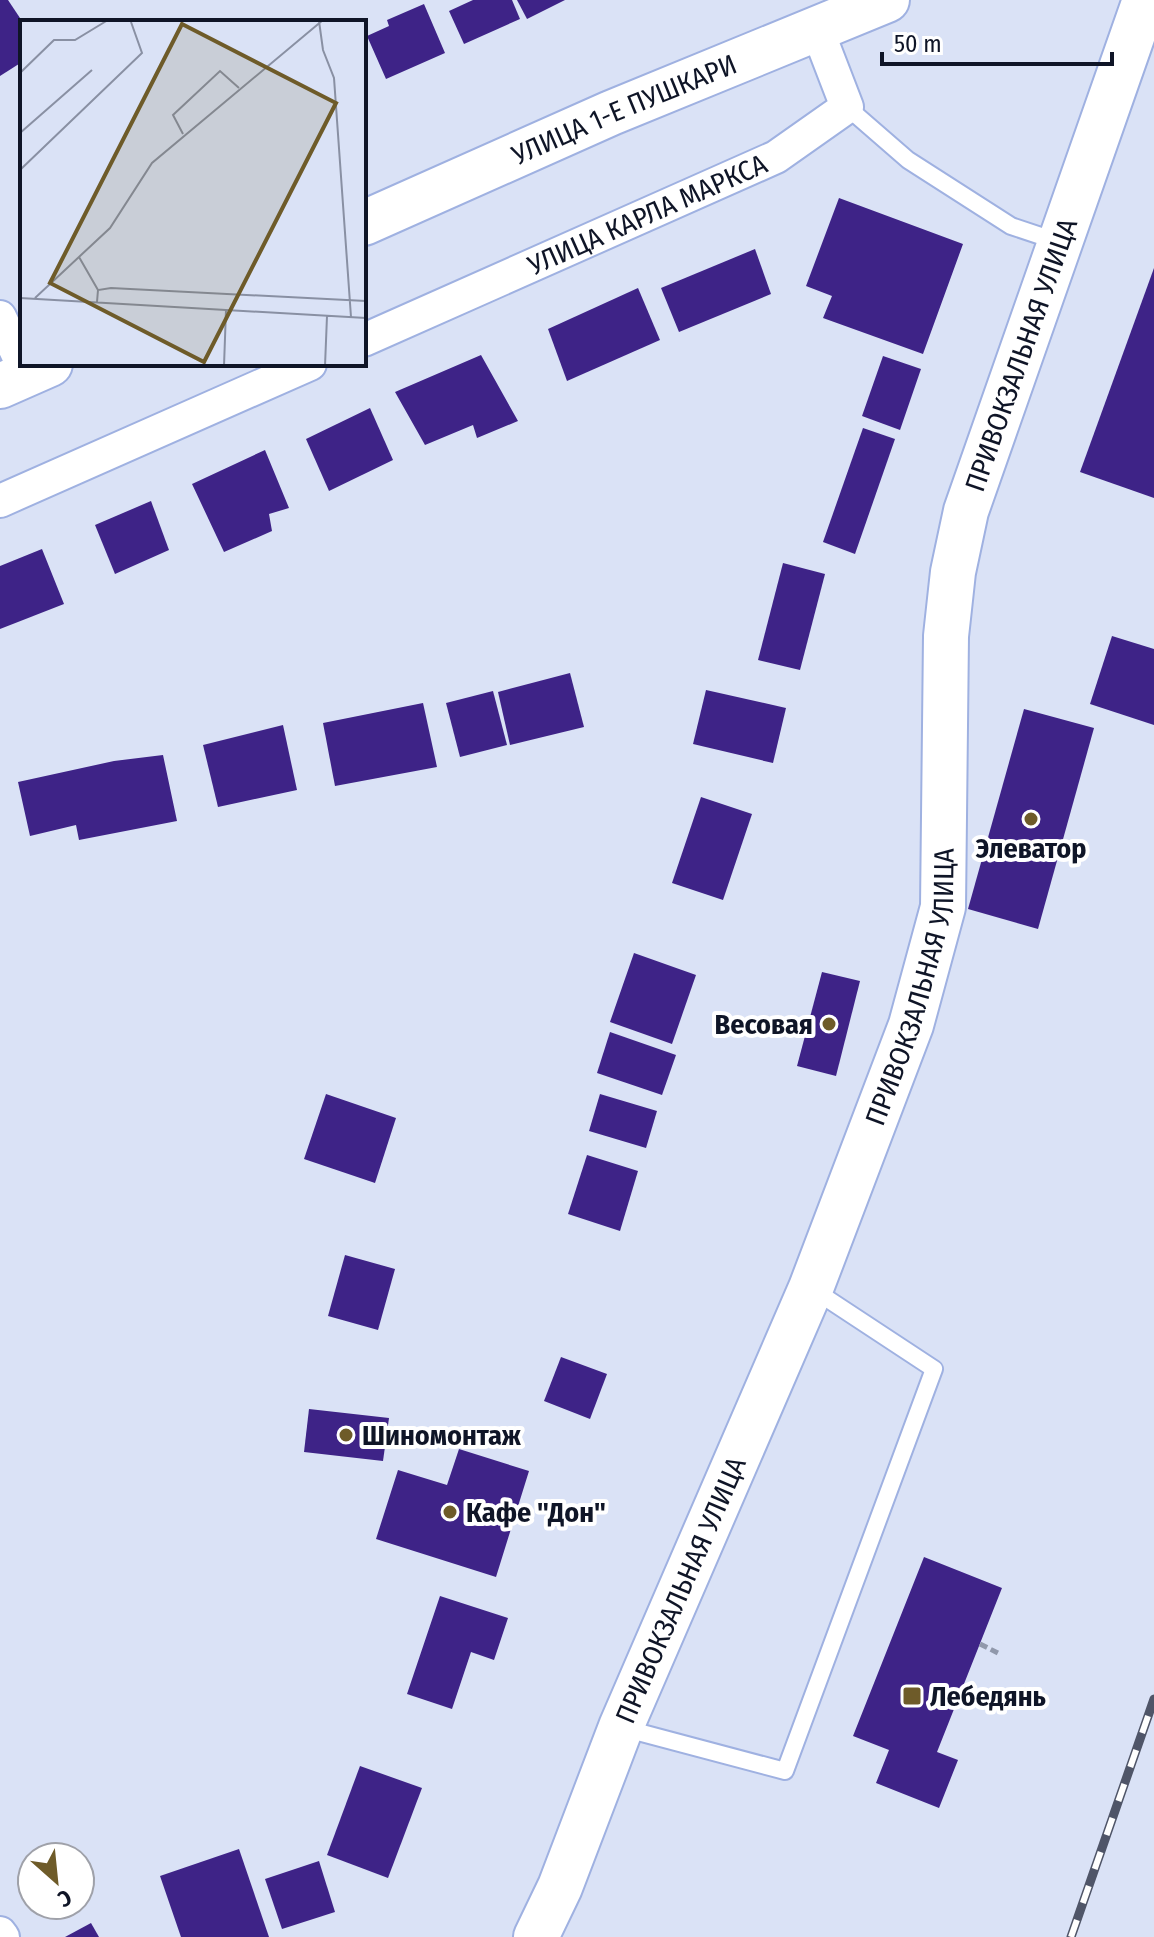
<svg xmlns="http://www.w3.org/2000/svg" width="1154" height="1937" viewBox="0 0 1154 1937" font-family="'Fira Sans Condensed',sans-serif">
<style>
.building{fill:#3e2387}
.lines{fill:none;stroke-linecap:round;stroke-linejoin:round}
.service-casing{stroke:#9fb1e1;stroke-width:20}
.minor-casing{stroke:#9fb1e1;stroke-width:36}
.secondary-casing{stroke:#9fb1e1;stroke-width:48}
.path{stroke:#9098ab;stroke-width:5;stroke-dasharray:8 4;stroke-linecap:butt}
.service{stroke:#fff;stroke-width:16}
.minor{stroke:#fff;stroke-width:32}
.secondary{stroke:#fff;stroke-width:44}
.rail-casing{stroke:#4f5568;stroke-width:9}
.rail{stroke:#fff;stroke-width:6;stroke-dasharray:18;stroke-linecap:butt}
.poi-dot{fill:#6e5b29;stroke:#fff;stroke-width:3}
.labels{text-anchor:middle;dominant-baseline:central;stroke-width:8;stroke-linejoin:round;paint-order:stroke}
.street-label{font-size:28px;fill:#0f1527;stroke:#fff}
.poi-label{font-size:28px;font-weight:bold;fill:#0f1527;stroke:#fff;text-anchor:start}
.inset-road{fill:none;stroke:#8990a3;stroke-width:2}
.view{fill:#6e5b29;fill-opacity:0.15;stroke:#6e5b29;stroke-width:4}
.inset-edge{fill:none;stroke:#0f1527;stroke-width:4}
</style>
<rect width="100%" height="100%" fill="#dae2f6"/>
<g class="building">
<path d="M0 0H8L22 21V62L0 76Z"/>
<path d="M473 0H512L520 19 464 44 449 11Z"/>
<path d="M517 0H565L527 19Z"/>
<path d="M424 4 445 53 386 79 367 36 389 26 387 20Z"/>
<path d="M839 198 963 244 923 354 823 318 832 296 806 286Z"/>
<path d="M755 249 771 294 679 332 661 288Z"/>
<path d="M1154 268V498L1080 472Z"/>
<path d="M638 288 660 340 567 381 548 329Z"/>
<path d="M481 355 518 421 477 438 473 425 425 445 395 392Z"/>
<path d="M883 356 921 369 900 430 862 416Z"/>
<path d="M370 408 393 460 329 491 306 439Z"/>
<path d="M863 428 895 439 855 554 823 542Z"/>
<path d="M265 450 289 508 269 514 272 531 224 552 192 484Z"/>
<path d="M151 501 169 550 115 574 95 525Z"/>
<path d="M42 549 64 604 0 629V566Z"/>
<path d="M783 563 825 574 800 670 758 660Z"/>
<path d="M1112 636 1154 649V725L1090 704Z"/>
<path d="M570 673 584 727 510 745 498 692Z"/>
<path d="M706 690 786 708 773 763 693 744Z"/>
<path d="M493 691 507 745 460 757 446 703Z"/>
<path d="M423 703 437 767 335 786 323 723Z"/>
<path d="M1024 709 1094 728 1038 929 968 909Z"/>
<path d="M283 725 297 790 218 807 203 745Z"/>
<path d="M163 755 177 821 79 840 76 825 30 836 18 782 114 761Z"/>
<path d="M701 797 752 814 723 900 672 883Z"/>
<path d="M634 953 696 975 672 1044 610 1022Z"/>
<path d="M822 972 860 981 836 1076 797 1066Z"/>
<path d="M610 1032 676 1055 662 1095 597 1073Z"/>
<path d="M326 1094 396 1118 375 1183 304 1159Z"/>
<path d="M600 1094 657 1111 646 1148 589 1131Z"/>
<path d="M587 1155 638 1171 620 1231 568 1214Z"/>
<path d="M345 1255 395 1269 378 1330 328 1316Z"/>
<path d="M561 1357 607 1374 590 1419 544 1401Z"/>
<path d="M309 1409 389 1418 383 1461 304 1452Z"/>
<path d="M459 1449 529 1471 496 1577 376 1539 398 1470 447 1485Z"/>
<path d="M924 1557 1002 1588 937 1752 958 1760 939 1808 876 1783 889 1750 853 1736Z"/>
<path d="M440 1596 508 1618 494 1660 471 1652 452 1709 407 1694Z"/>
<path d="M360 1766 422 1788 388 1878 327 1855Z"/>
<path d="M239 1849 269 1937H181L160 1876Z"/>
<path d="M319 1861 335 1912 282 1929 265 1879Z"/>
<path d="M91 1923 99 1937H65Z"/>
</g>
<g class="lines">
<g class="service-casing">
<g id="service">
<path d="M847 107 908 160 1011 226 1059 242"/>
<path d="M623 1728 785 1771 934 1369 814 1290"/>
</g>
</g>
<g class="minor-casing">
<g id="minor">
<path d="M0 317 22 364"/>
<path id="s1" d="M364 340 776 157 847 107 817 29"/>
<path d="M0 501 310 364"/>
<path d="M0 1933 3 1937"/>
</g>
</g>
<g class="secondary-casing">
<g id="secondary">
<path id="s2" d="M364 223 611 113 887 0"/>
<path d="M0 386 50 364"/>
<path id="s3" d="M536 1937 560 1887 621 1727 811 1288 911 1025 943 907 946 636 953 572 966 511 1145 0"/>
</g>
</g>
<path class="path" d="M980 1644 1000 1654"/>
<use href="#service" class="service"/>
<use href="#minor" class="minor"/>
<use href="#secondary" class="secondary"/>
<g class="rail-casing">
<path id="rail" d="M1071 1937 1154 1699"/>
</g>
<use href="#rail" class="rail"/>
</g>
<g class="poi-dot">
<circle cx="1031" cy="819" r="8"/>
<circle cx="829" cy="1024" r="8"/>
<circle cx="346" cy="1435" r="8"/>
<circle cx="450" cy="1512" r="8"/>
<rect x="902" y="1686" width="20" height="20" rx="4"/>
</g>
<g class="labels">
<g class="street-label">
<text stroke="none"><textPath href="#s2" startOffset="284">УЛИЦА 1-Е ПУШКАРИ</textPath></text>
<text stroke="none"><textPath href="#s1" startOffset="310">УЛИЦА КАРЛА МАРКСА</textPath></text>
<text stroke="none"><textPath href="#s3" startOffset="1672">ПРИВОКЗАЛЬНАЯ УЛИЦА</textPath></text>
<text stroke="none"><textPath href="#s3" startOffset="1024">ПРИВОКЗАЛЬНАЯ УЛИЦА</textPath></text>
<text stroke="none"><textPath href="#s3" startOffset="376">ПРИВОКЗАЛЬНАЯ УЛИЦА</textPath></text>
</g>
<g class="poi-label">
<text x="1031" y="848" text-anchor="middle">Элеватор</text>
<text x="813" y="1024" text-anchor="end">Весовая</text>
<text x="362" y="1435">Шиномонтаж</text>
<text x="466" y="1512">Кафе "Дон"</text>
<text x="930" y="1696">Лебедянь</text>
</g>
</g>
<g transform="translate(20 20)">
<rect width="346" height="346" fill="#dae2f6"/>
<path class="inset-road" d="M299 1 303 30 314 58 331 297M0 53 34 20H55L88 0M0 113 72 50M163 114 153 95 200 51 219 68M0 150 122 33 111 2M59 237 78 270M0 278 346 298M15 278 90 208 132 143 303 0M77 282 78 270 91 268 346 281M204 346 206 290M305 346 307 296"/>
<path class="view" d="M162 4 316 83 184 342 30 263Z"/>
<rect width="346" height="346" class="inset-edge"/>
</g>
<g transform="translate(56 1881) rotate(153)"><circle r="38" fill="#ffffff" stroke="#9fa1a9" stroke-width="2"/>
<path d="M0-6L14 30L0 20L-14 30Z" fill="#6e5b29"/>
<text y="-12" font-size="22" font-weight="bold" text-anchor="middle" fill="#0f1527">С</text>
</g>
<path d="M882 52v12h230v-12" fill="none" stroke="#0f1527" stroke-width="4"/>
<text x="894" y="52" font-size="24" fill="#0f1527" stroke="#ffffff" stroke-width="6" paint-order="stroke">50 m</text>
</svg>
